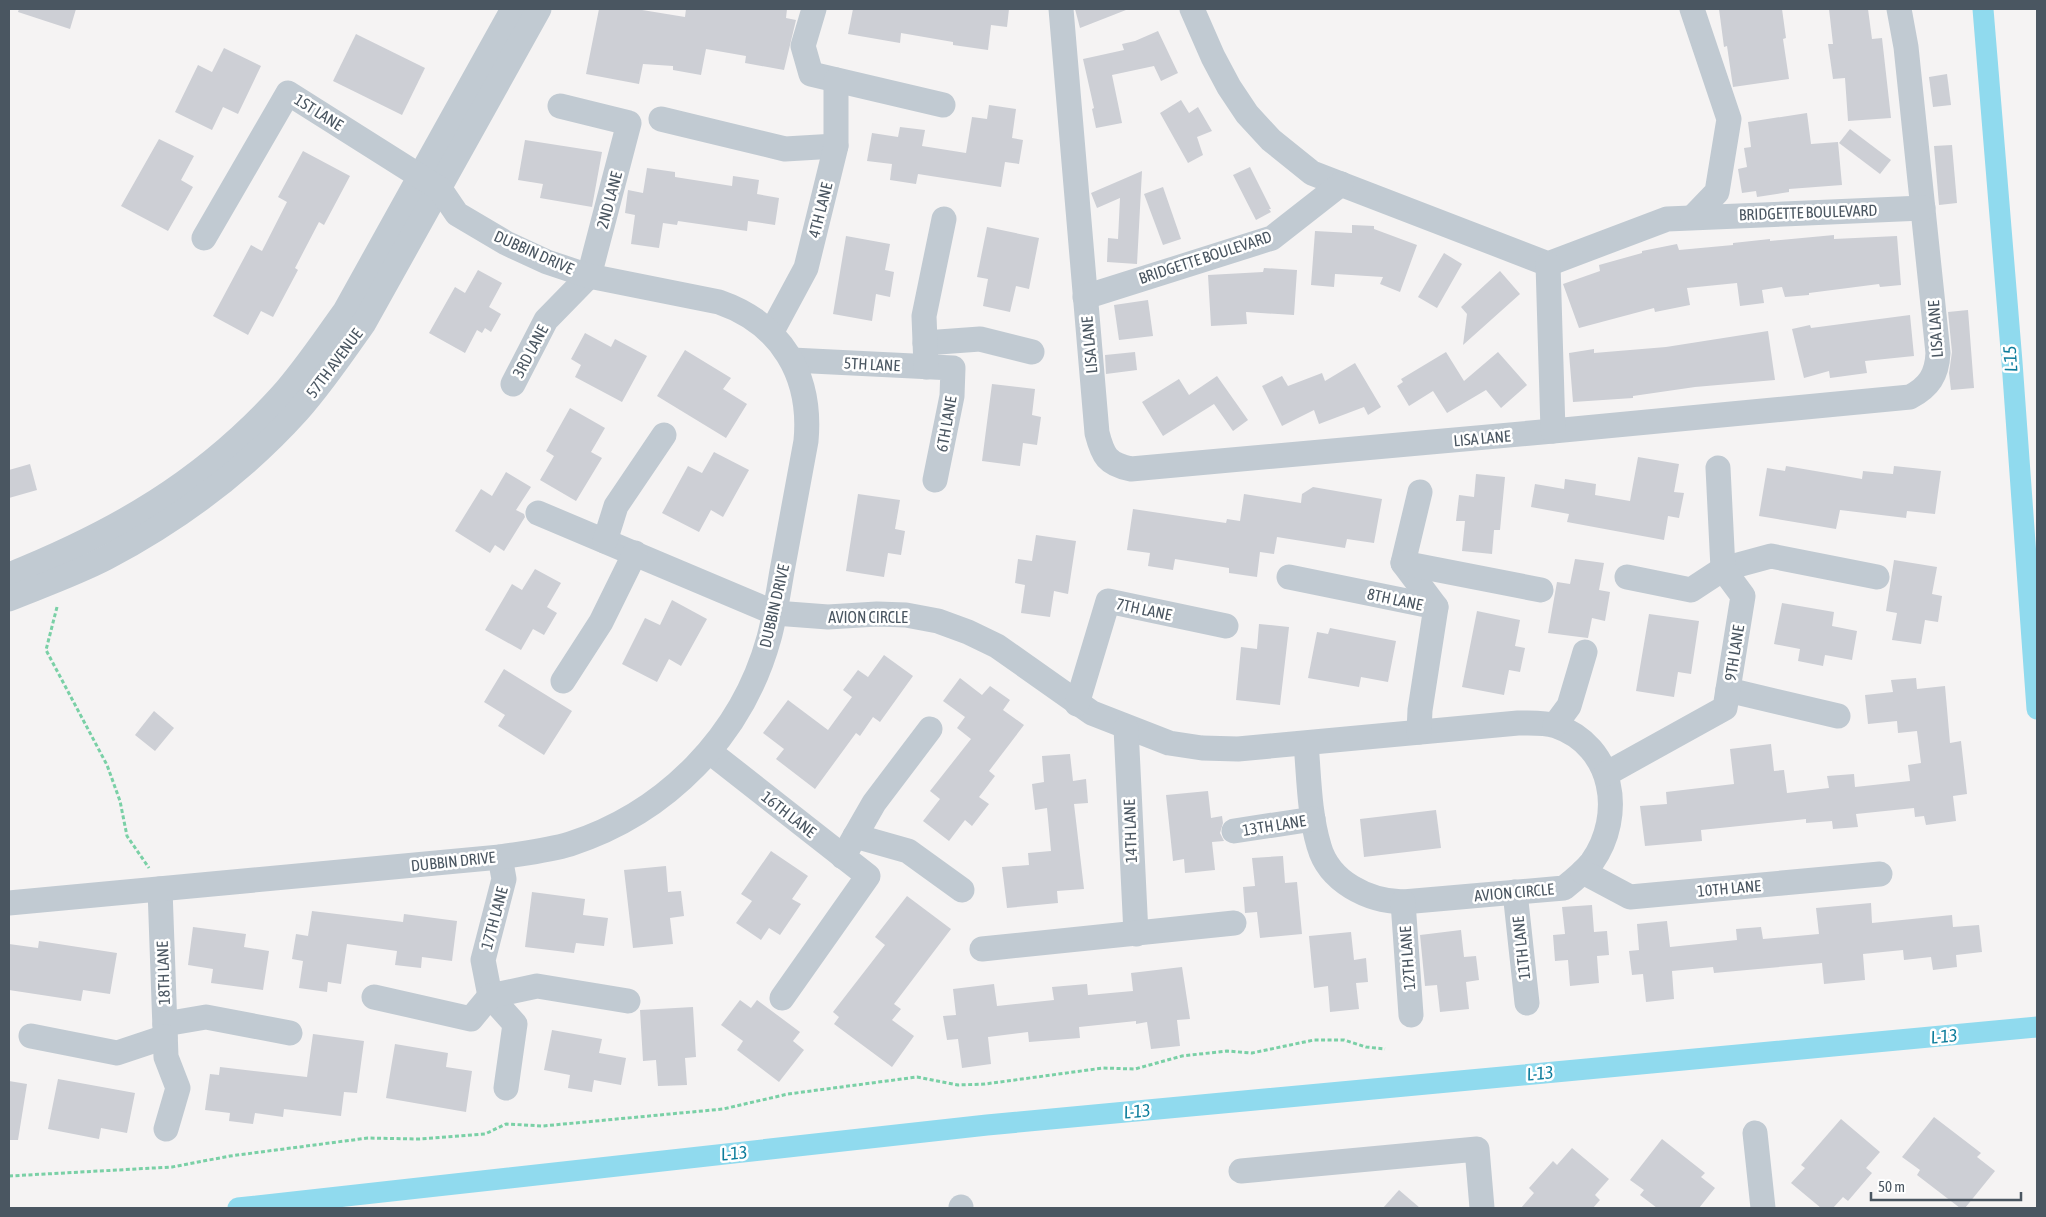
<svg xmlns="http://www.w3.org/2000/svg" width="2046" height="1217" viewBox="0 0 2046 1217" font-family="'Asap Condensed',sans-serif">
<style>
.lines{fill:none;stroke-linecap:round;stroke-linejoin:round}
.canal{stroke:#90daee;stroke-width:21}
.building{fill:#cdcfd5}
.path{stroke:#7ad0a6;stroke-width:3;stroke-dasharray:4 2.5;stroke-linecap:butt}
.minor{stroke:#c1cad2;stroke-width:25}
.labels{text-anchor:middle;dominant-baseline:central;stroke-width:5;stroke-linejoin:round;paint-order:stroke}
.street-label{font-size:16px;fill:#4a5661;stroke:#fff}
.water-label{font-size:18px;font-style:italic;fill:#0c7c9b;stroke:#fff}
</style>
<rect width="100%" height="100%" fill="#f5f3f3"/>
<g class="lines">
<g class="canal">
<path d="M1983 9 2012 362 2037 709"/>
<path d="M238 1208 987 1125 2037 1027"/>
</g>
</g>
<g class="building">
<path d="M19 9H76L70 29 18 12Z"/>
<path d="M599 9H636L685 17 686 9H787L786 18 796 20 784 70 745 63 746 56 706 49 701 75 673 70V66L643 64 639 84 586 74Z"/>
<path d="M853 9H1009L1007 27 991 25 988 50 953 45V42L901 33 900 43 848 34Z"/>
<path d="M1075 9H1125L1126 10 1080 28Z"/>
<path d="M1719 9H1782L1786 38 1783 39 1789 79 1733 87 1727 46 1724 47Z"/>
<path d="M1829 9H1868L1872 39 1882 38 1891 118 1848 121 1845 78 1833 79 1828 44H1833Z"/>
<path d="M1158 31 1178 73 1161 81 1154 66 1112 75 1122 123 1096 128 1092 109 1094 108 1083 59 1124 50 1122 44 1135 41Z"/>
<path d="M356 34 425 68 402 115 333 81Z"/>
<path d="M224 48 261 66 238 114 223 107 212 130 175 112 198 65 212 72Z"/>
<path d="M1947 74 1951 105 1933 107 1929 77Z"/>
<path d="M1181 100 1189 113 1198 107 1212 131 1197 137 1203 155 1188 163 1160 113Z"/>
<path d="M989 105 1016 109 1012 138 1023 140 1019 164 1005 162 1001 187 918 174 916 184 890 180 892 164 867 161 872 133 898 137 900 127 925 130 922 146 966 153 972 117 987 119Z"/>
<path d="M1807 113 1811 144 1838 142 1842 185 1789 189V192L1757 197 1756 191 1742 193 1738 169 1747 167 1744 148 1751 147 1748 122Z"/>
<path d="M1850 129 1891 160 1880 174 1839 143Z"/>
<path d="M159 139 194 156 181 180 193 187 168 231 121 206Z"/>
<path d="M525 140 602 152 592 207 540 198 543 184 518 180Z"/>
<path d="M1952 145 1957 203 1939 205 1934 146Z"/>
<path d="M303 151 350 176 324 225 319 222 295 268 298 270 273 317 261 311 248 335 213 316 251 245 262 251 287 202 278 197Z"/>
<path d="M1250 167 1271 209H1269L1271 212 1256 220 1233 175Z"/>
<path d="M647 168 675 172V177L732 186 733 176 759 180 757 194 779 198 775 225 748 221 747 231 678 221 677 225 663 223 659 248 631 244 635 215 625 213 628 190 643 193Z"/>
<path d="M1142 171 1137 264 1107 262 1108 238 1118 239 1120 198 1097 208 1091 193Z"/>
<path d="M1163 187 1181 239 1163 245 1144 194Z"/>
<path d="M1352 225 1374 226V229L1417 245 1400 292 1380 284 1383 277 1335 274 1334 287 1311 285 1315 231 1352 233Z"/>
<path d="M987 227 1039 238 1029 289 1016 286 1010 312 983 306 988 279 977 277Z"/>
<path d="M1834 235V239L1897 236 1901 285 1880 287 1879 284 1809 293V295L1785 297 1782 287 1762 290 1764 303 1740 306 1737 283 1687 288 1690 305 1655 312 1654 308 1579 328 1563 284 1600 271 1599 265 1642 253V251L1677 244 1679 250 1733 245V243L1770 239V241Z"/>
<path d="M846 236 890 244 885 270 894 272 890 297 876 294 872 321 833 314Z"/>
<path d="M1444 253 1462 264 1437 308 1418 297Z"/>
<path d="M1264 268 1297 270 1294 315 1246 312 1247 324 1211 326 1208 275 1263 272Z"/>
<path d="M478 270 502 283 489 307 501 314 491 332 485 328 482 333 477 330 465 353 429 333 455 287 465 293Z"/>
<path d="M1500 271 1520 294 1463 345 1467 314 1461 307Z"/>
<path d="M1148 300 1153 336 1119 340 1114 305Z"/>
<path d="M1968 310 1974 388 1951 390 1949 373 1952 352 1948 312Z"/>
<path d="M1910 315 1914 356 1865 361 1867 373 1830 378 1829 371 1804 378 1792 329 1810 325 1811 328Z"/>
<path d="M1768 331 1775 380 1695 387 1633 396V398L1573 402 1569 353 1594 349V353L1666 347Z"/>
<path d="M585 333 611 347 615 339 647 356 622 402 575 377 581 365 571 359Z"/>
<path d="M685 350 731 378 723 389 747 404 726 438 657 396Z"/>
<path d="M1135 352 1137 370 1106 374 1105 355Z"/>
<path d="M1446 352 1464 381 1498 352 1527 385 1501 408 1486 390 1447 413 1433 391 1409 406 1397 386 1403 382 1401 379Z"/>
<path d="M1355 363 1381 407 1368 415 1364 407 1319 424 1314 410 1282 426 1262 386 1282 376 1288 386 1322 373 1325 381Z"/>
<path d="M1217 376 1248 420 1233 431 1214 404 1163 436 1142 402 1179 379 1189 395Z"/>
<path d="M992 384 1035 389 1032 415 1041 417 1037 445 1023 443 1020 466 982 461Z"/>
<path d="M570 408 605 428 591 452 602 458 576 501 540 480 554 456 546 451Z"/>
<path d="M714 452 749 470 723 517 711 510 699 532 662 513 688 466 702 473Z"/>
<path d="M1638 457 1679 464 1674 492 1684 493 1679 518 1668 516 1664 540 1567 522 1569 514 1531 507 1535 484 1564 489 1565 479 1596 484 1595 495 1630 501Z"/>
<path d="M30 464 37 490 9 498V470Z"/>
<path d="M1786 466 1862 479 1863 471 1893 474 1894 466 1941 471 1935 514 1907 511 1906 518 1840 510 1836 529 1759 516 1767 468 1785 471Z"/>
<path d="M506 472 531 487 516 510 524 514 525 517 504 551 495 545 490 553 455 531 481 489 492 496Z"/>
<path d="M1476 474 1505 477 1500 530H1494L1492 554 1462 551 1465 521H1456L1459 495 1474 497Z"/>
<path d="M1313 487 1382 499 1374 543 1347 539 1345 548 1277 537 1274 554 1260 552 1257 577 1229 573V568L1175 559 1173 570 1148 566 1150 553 1127 550 1133 509 1226 523 1227 519 1240 521 1244 494 1301 503 1302 494Z"/>
<path d="M858 494 900 500 895 529 905 531 901 555 888 553 884 577 846 571Z"/>
<path d="M1036 535 1076 541 1068 594 1054 591 1050 617 1021 613 1025 585 1015 583 1018 559 1032 561Z"/>
<path d="M1575 559 1604 563 1599 590 1610 592 1605 621 1592 618 1588 638 1548 633 1557 582 1570 584Z"/>
<path d="M1894 560 1937 567 1932 594 1942 596 1938 622 1925 620 1921 644 1892 640 1897 613 1886 611Z"/>
<path d="M535 569 561 583 547 607 557 613 544 635 533 629 521 650 485 630 512 584 522 590Z"/>
<path d="M672 600 707 619 681 666 669 659 657 682 622 664 645 618 660 625Z"/>
<path d="M1782 603 1834 612 1832 626 1857 631 1852 660 1825 655 1823 666 1798 661 1800 649 1774 644Z"/>
<path d="M1477 611 1520 620 1515 646 1525 648 1520 672 1509 670 1504 695 1462 687Z"/>
<path d="M1649 614 1699 621 1691 674 1678 672 1674 697 1636 691Z"/>
<path d="M1259 624 1289 627 1280 705 1236 700 1241 647 1257 649Z"/>
<path d="M1330 628 1396 641 1388 682 1361 677 1359 687 1308 678 1317 632 1328 634Z"/>
<path d="M884 655 913 676 880 722 873 717 860 736 856 733 815 789 776 759 784 749 763 733 788 700 828 730 852 697 843 690 858 670 868 677Z"/>
<path d="M504 669 572 711 544 755 498 726 505 715 484 702Z"/>
<path d="M960 678 982 695 990 686 1010 700 1003 710 1024 725 989 771 995 776 979 797 989 804 972 826 965 820 949 841 923 821 940 799 930 791 971 739 957 728 965 717 943 701Z"/>
<path d="M1916 678 1917 689 1945 686 1950 743 1961 741 1967 794 1953 796 1956 821 1926 825 1924 816 1915 817 1914 808 1856 814 1858 827 1833 829 1832 821 1806 823V819L1701 830 1702 841 1645 846 1640 806 1667 804 1666 792 1734 784 1730 749 1771 744 1774 771 1784 770 1787 793 1829 788 1827 776 1854 774 1855 787 1910 781 1908 765 1921 763 1917 731 1898 733 1897 721 1868 724 1865 695 1893 692 1891 680Z"/>
<path d="M154 711 174 728 155 751 135 735Z"/>
<path d="M1070 754 1073 781 1086 779 1088 803 1074 804 1084 889 1057 891 1058 903 1007 908 1002 867 1029 865 1028 853 1051 851 1047 808 1035 810 1032 784 1044 782 1042 756Z"/>
<path d="M1208 791 1211 818 1222 816 1223 823 1220 833 1224 841 1212 842 1215 870 1185 873 1184 859 1173 861 1166 795Z"/>
<path d="M1436 810 1441 848 1364 857 1360 819Z"/>
<path d="M771 851 808 876 792 899 801 904 780 935 769 928 761 940 736 923 752 901 741 894Z"/>
<path d="M1283 856 1285 883 1297 882 1302 934 1260 938 1257 912 1245 913 1243 887 1255 886 1252 858Z"/>
<path d="M666 866 668 892 681 891 684 916 670 918 673 944 633 948 624 870Z"/>
<path d="M532 892 585 899 583 915 608 918 604 946 576 943 574 953 525 947Z"/>
<path d="M907 896 951 929 894 1004 901 1009 892 1020 914 1036 892 1067 834 1024 839 1017 833 1012 885 945 875 937Z"/>
<path d="M1871 903 1872 923 1952 915 1953 927 1979 925 1982 952 1956 955 1957 967 1933 970 1931 957 1904 960 1903 950 1863 954 1865 980 1824 984 1822 963 1714 973 1713 967 1672 971 1674 999 1646 1002 1643 974 1632 975 1629 951 1639 950 1637 924 1667 921 1670 947 1737 940 1736 929 1761 927 1763 939 1819 934 1816 908Z"/>
<path d="M1592 905 1594 932 1607 931 1609 955 1597 956 1599 983 1570 986 1568 960 1555 961 1553 935 1565 934 1562 907Z"/>
<path d="M312 911 403 922 404 914 457 921 452 961 422 957 421 968 395 965 397 951 347 944 341 984 328 982 327 992 299 988 303 961 292 959 296 934 308 936Z"/>
<path d="M193 927 246 934 244 947 269 951 263 990 211 983 213 969 188 965Z"/>
<path d="M1461 930 1464 957 1476 956 1479 980 1466 982 1469 1009 1440 1012 1437 985 1425 986 1420 935Z"/>
<path d="M1351 932 1354 960 1366 958 1368 982 1356 983 1359 1009 1330 1012 1328 986 1314 988 1309 936Z"/>
<path d="M39 941 117 953 110 994 83 990 81 1001 9 990V944L38 948Z"/>
<path d="M1182 967 1190 1019 1177 1020 1180 1046 1151 1049 1147 1022 1136 1024V1021L1079 1027 1080 1038 1029 1042 1028 1032 988 1037 991 1064 962 1068 958 1039 947 1040 943 1016 956 1015 953 989 994 984 997 1006 1054 1000 1052 987 1087 984 1088 995 1133 991 1131 973Z"/>
<path d="M740 1000 751 1008 757 1000 800 1032 793 1041 804 1050 779 1082 737 1050 743 1041 721 1025Z"/>
<path d="M693 1007 696 1057 685 1058 687 1085 658 1086 656 1060 643 1061 640 1010Z"/>
<path d="M552 1030 602 1039 599 1053 626 1058 621 1085 594 1080 592 1092 568 1088 570 1075 544 1070Z"/>
<path d="M313 1034 364 1041 357 1093 344 1092 341 1116 284 1109 283 1117 255 1113 253 1124 229 1121 230 1113 205 1110 210 1074 219 1075 220 1067 307 1077Z"/>
<path d="M395 1044 448 1053 446 1067 472 1071 466 1112 386 1098Z"/>
<path d="M58 1079 135 1093 127 1133 101 1128 99 1139 48 1129Z"/>
<path d="M9 1081 27 1084 18 1140H9Z"/>
<path d="M1934 1117 1981 1153 1977 1157 1995 1171 1965 1208H1960L1917 1175 1920 1170 1902 1157Z"/>
<path d="M1841 1119 1880 1152 1866 1168 1872 1173 1848 1201 1843 1197 1833 1208H1821L1791 1183 1805 1168 1801 1165Z"/>
<path d="M1662 1139 1705 1173 1701 1177 1715 1188 1699 1208H1657L1640 1195 1644 1190 1630 1180Z"/>
<path d="M1572 1148 1609 1179 1595 1195 1600 1200 1593 1208H1521L1534 1193 1529 1188 1553 1161 1557 1165Z"/>
<path d="M1399 1190 1420 1208H1383Z"/>
</g>
<g class="lines">
<g class="path">
<path d="M57 607 46 650 107 765 120 801 127 836 149 868"/>
<path d="M9 1176 172 1167 230 1156 368 1138 420 1139 485 1134 506 1124 543 1126 723 1109 788 1094 917 1077 958 1085 985 1084 1103 1068 1135 1069 1182 1056 1227 1051 1252 1053 1314 1040H1344L1366 1047 1385 1049"/>
</g>
<g class="minor">
<path d="M814 9 803 46 811 74 943 105"/>
<path d="M1061 9 1097 433C1103 456 1107 464 1131 469L1553 431 1910 397C1929 387 1937 375 1938 353L1906 47 1899 9"/>
<path d="M1192 9 1213 57 1229 87 1247 114 1271 140 1312 173 1548 264 1667 219 1923 208"/>
<path d="M1692 9 1729 119 1717 192 1693 217"/>
<path d="M661 119 785 149 836 146"/>
<path d="M1548 264 1553 431"/>
<path d="M1085 297 1272 238 1341 184"/>
<path d="M771 333 806 268 836 146V80"/>
<path d="M925 343 980 339 1032 352"/>
<path d="M792 360 953 368 952 396 935 480"/>
<path d="M926 367 924 316 944 219"/>
<path d="M513 384 546 320 589 276 629 123 560 106"/>
<path d="M1420 492 1403 563 1436 607"/>
<path d="M538 513 775 613 828 617 877 614 906 615 938 621 968 632 997 646 1092 713 1169 743 1202 748 1238 749 1518 723C1531 723 1544 722 1556 726 1614 746 1625 815 1592 862 1584 872 1574 880 1564 888L1403 902C1368 901 1329 882 1319 846 1309 813 1309 777 1306 743"/>
<path d="M605 541 616 506 664 435"/>
<path d="M1403 563 1541 590"/>
<path d="M9 575C116 532 203 482 281 396 305 369 324 340 345 311L513 9"/>
<path d="M1289 577 1436 607 1420 710 1419 732"/>
<path d="M1627 577 1691 590 1723 569 1771 556 1877 577"/>
<path d="M9 599C41 586 75 574 106 558 178 520 244 471 298 411 322 384 343 353 364 323L539 9"/>
<path d="M563 681 601 622 635 553"/>
<path d="M1728 690 1838 716"/>
<path d="M1077 704 1108 601 1226 626"/>
<path d="M1555 725 1569 706 1585 652"/>
<path d="M1126 728 1136 934"/>
<path d="M710 752 868 876 782 998"/>
<path d="M1606 774 1725 708 1743 596 1723 569 1718 468"/>
<path d="M1234 831 1313 819"/>
<path d="M855 836 908 851 962 890"/>
<path d="M500 857 504 879 483 960 490 996 515 1024 506 1088"/>
<path d="M843 857 874 803 930 729"/>
<path d="M1583 872 1630 897 1880 874"/>
<path d="M160 889 166 1057 178 1088 166 1129"/>
<path d="M1515 892 1527 1003"/>
<path d="M1403 902 1411 1015"/>
<path d="M9 903 500 857C524 853 547 851 570 844 666 813 742 736 769 638 775 616 778 594 782 571 790 528 798 485 806 441 812 376 782 324 719 302L589 276 547 262 506 243 457 214 440 189 288 93 204 238"/>
<path d="M982 949 1234 923"/>
<path d="M374 997 471 1019 490 996 537 986 628 1001"/>
<path d="M165 1024 206 1017 290 1033"/>
<path d="M31 1036 117 1053 165 1037"/>
<path d="M1755 1133 1763 1208"/>
<path d="M1241 1171 1477 1149 1482 1208"/>
<path d="M961 1207V1208"/>
</g>
</g>
<g class="labels">
<g class="street-label">
<text transform="translate(319 112) rotate(32)">1ST LANE</text>
<text transform="translate(609 200) rotate(-75)">2ND LANE</text>
<text transform="translate(820 210) rotate(-76)">4TH LANE</text>
<text transform="translate(1808 212) rotate(-2)">BRIDGETTE BOULEVARD</text>
<text transform="translate(534 252) rotate(24)">DUBBIN DRIVE</text>
<text transform="translate(1205 257) rotate(-18)">BRIDGETTE BOULEVARD</text>
<text transform="translate(1935 329) rotate(-94)">LISA LANE</text>
<text transform="translate(1089 345) rotate(-95)">LISA LANE</text>
<text transform="translate(530 351) rotate(-62)">3RD LANE</text>
<text transform="translate(334 363) rotate(-53)">57TH AVENUE</text>
<text transform="translate(872 364) rotate(3)">5TH LANE</text>
<text transform="translate(946 424) rotate(-80)">6TH LANE</text>
<text transform="translate(1482 438) rotate(-5)">LISA LANE</text>
<text transform="translate(1395 599) rotate(12)">8TH LANE</text>
<text transform="translate(774 606) rotate(-77)">DUBBIN DRIVE</text>
<text transform="translate(1144 609) rotate(12)">7TH LANE</text>
<text x="868" y="617">AVION CIRCLE</text>
<text transform="translate(1734 653) rotate(-81)">9TH LANE</text>
<text transform="translate(789 814) rotate(38)">16TH LANE</text>
<text transform="translate(1274 825) rotate(-9)">13TH LANE</text>
<text transform="translate(1130 831) rotate(-92)">14TH LANE</text>
<text transform="translate(453 861) rotate(-6)">DUBBIN DRIVE</text>
<text transform="translate(1729 888) rotate(-5)">10TH LANE</text>
<text transform="translate(1514 892) rotate(-5)">AVION CIRCLE</text>
<text transform="translate(494 918) rotate(-75)">17TH LANE</text>
<text transform="translate(1521 948) rotate(-96)">11TH LANE</text>
<text transform="translate(1407 958) rotate(-94)">12TH LANE</text>
<text transform="translate(163 973) rotate(-92)">18TH LANE</text>
</g>
<g class="water-label">
<text transform="translate(2010 359) rotate(-94)">L-15</text>
<text transform="translate(1944 1036) rotate(-5)">L-13</text>
<text transform="translate(1540 1073) rotate(-5)">L-13</text>
<text transform="translate(1137 1111) rotate(-5)">L-13</text>
<text transform="translate(734 1153) rotate(-6)">L-13</text>
</g>
</g>
<rect width="2046" height="1217" fill="none" stroke="#4a5661" stroke-width="20"/>
<path d="M1871 1192v8h150v-8" fill="none" stroke="#4a5661" stroke-width="2.5"/>
<text x="1878" y="1192" font-size="15" fill="#4a5661" stroke="#ffffff" stroke-width="4" paint-order="stroke">50 m</text>
</svg>
